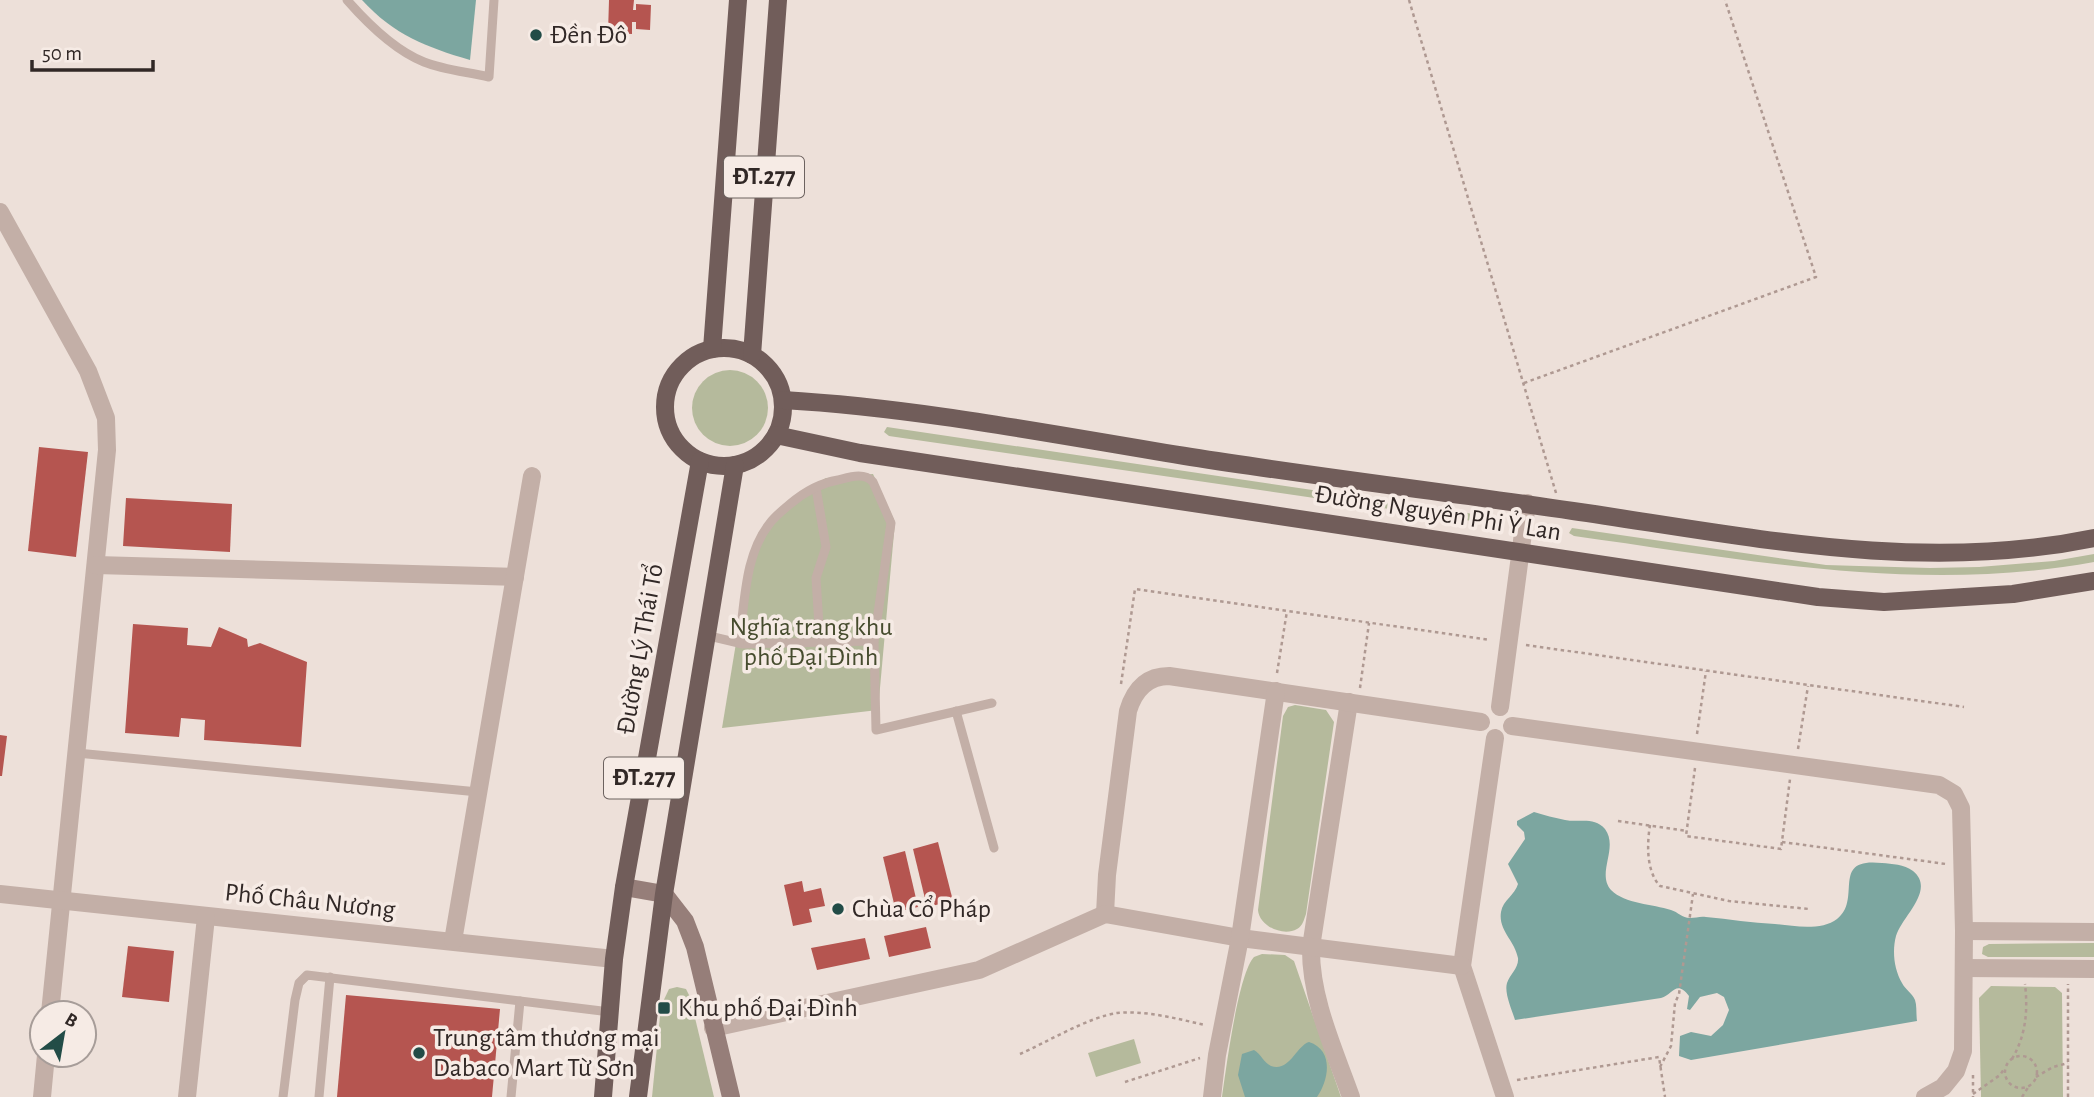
<svg xmlns="http://www.w3.org/2000/svg" width="2094" height="1097" viewBox="0 0 2094 1097" font-family="'Alegreya Sans',sans-serif">
<style>
.green{fill:#b5ba9c}
.water{fill:#7ca6a0}
.building{fill:#b55550}
.lines{fill:none;stroke-linecap:round;stroke-linejoin:round}
.path{stroke:#af9992;stroke-width:2.5;stroke-dasharray:3.5 3.5;stroke-linecap:butt}
.lane{stroke:#c3afa7;stroke-width:9}
.street{stroke:#c3afa7;stroke-width:18}
.secondary{stroke:#967e79;stroke-width:18}
.primary{stroke:#715d5a;stroke-width:18}
.poi-dot{fill:#224c47;stroke:#f6ebe5;stroke-width:2.5}
.labels{text-anchor:middle;dominant-baseline:central;stroke-width:7;stroke-linejoin:round;paint-order:stroke}
.shield{fill:#f6ebe5;stroke:#6c625f;stroke-width:2}
.shield-label{font-size:24px;font-weight:bold;fill:#312826}
.poi-label{font-size:26px;fill:#312826;stroke:#f6ebe5;text-anchor:start}
.street-label{font-size:26px;fill:#312826;stroke:#f6ebe5}
.park-label{font-size:26px;fill:#464c2e;stroke:#f6ebe5}
</style>
<rect width="100%" height="100%" fill="#ede0d9"/>
<g class="green">
<circle cx="730" cy="408" r="38"/>
<path d="M887 427 1468 513 1475 515 1476 519 1472 521 889 436 884 432Z"/>
<path d="M873 474 895 522 878 710 722 728 751 552 759 532 809 487 826 478Z"/>
<path d="M1572 528 1826 565 1859 566 1930 568 1979 567 2054 561 2094 554V562C1918 594 1748 560 1574 536L1569 533Z"/>
<path d="M1295 705 1326 710 1334 722 1306 914C1304 919 1303 926 1297 929 1283 937 1259 926 1258 910L1283 716 1288 707Z"/>
<path d="M2094 943V957H1988L1982 954 1983 947 1989 944Z"/>
<path d="M1262 954 1285 955 1294 961 1341 1097H1222C1226 1070 1238 974 1254 957Z"/>
<path d="M1991 986 2055 987 2062 993 2063 1097H1981L1979 998Z"/>
<path d="M677 987 686 989 690 997 714 1097H652L661 1006 669 989Z"/>
<path d="M1134 1039 1141 1063 1096 1077 1088 1053Z"/>
</g>
<g class="water">
<path d="M362 0H476L470 60C426 47 394 35 362 0Z"/>
<path d="M1534 812C1544 815 1555 818 1565 820 1579 823 1594 816 1605 829 1619 848 1596 873 1611 890 1625 904 1653 904 1671 910 1678 912 1682 918 1690 918 1696 918 1700 916 1706 917 1729 919 1752 923 1775 924 1793 926 1822 931 1837 919 1863 899 1829 857 1882 863 1892 864 1904 864 1913 871 1936 890 1902 916 1896 936 1892 951 1894 969 1902 983 1905 989 1912 993 1915 1000 1917 1006 1916 1014 1917 1021L1691 1060 1679 1056 1680 1036 1691 1032 1711 1036 1723 1025 1729 1010 1724 997 1717 993 1700 997 1690 1010 1687 1009 1689 996C1676 979 1673 995 1661 998L1515 1020C1512 1010 1504 993 1507 983 1510 974 1519 968 1518 958 1515 941 1498 930 1501 912 1503 900 1515 895 1518 884L1508 864 1525 839 1524 832 1517 825V821Z"/>
<path d="M1309 1042C1334 1050 1329 1080 1317 1097H1245L1238 1075 1242 1054 1254 1050C1261 1054 1264 1063 1271 1066 1290 1072 1296 1046 1309 1042Z"/>
</g>
<g class="building">
<path d="M609 0H634L633 10H636V4L651 5 650 30 636 29V22H632V34L608 33Z"/>
<path d="M39 447 88 452 76 557 28 551Z"/>
<path d="M126 498 232 504 230 552 123 546Z"/>
<path d="M133 624 188 628 187 645 211 647 219 627 247 639 248 647 260 643 307 662 301 747 204 740 205 720 181 718 179 737 125 733Z"/>
<path d="M0 735 7 736 2 776H0Z"/>
<path d="M938 842 953 901 927 907 913 849Z"/>
<path d="M905 851 918 907 896 912 883 857Z"/>
<path d="M802 881 804 892 821 888 825 906 809 909 812 922 793 926 784 885Z"/>
<path d="M926 927 931 948 889 957 884 936Z"/>
<path d="M865 938 870 959 817 970 811 948Z"/>
<path d="M128 946 174 951 169 1002 122 997Z"/>
<path d="M346 995 500 1009 492 1097H337Z"/>
</g>
<g class="lines">
<g class="path">
<path d="M1409 0 1556 493"/>
<path d="M1524 383 1816 277 1725 0"/>
<path d="M1526 645 1964 707"/>
<path d="M1277 673 1287 611"/>
<path d="M1121 684 1135 589 1490 640"/>
<path d="M1360 688 1369 623"/>
<path d="M1697 734 1706 671"/>
<path d="M1798 749 1808 686"/>
<path d="M1695 768 1686 836 1781 849 1790 779"/>
<path d="M1618 821 1687 831"/>
<path d="M1650 825C1647 844 1646 871 1660 886L1729 901 1809 909"/>
<path d="M1782 842 1946 864"/>
<path d="M1020 1054C1047 1042 1089 1017 1117 1013 1145 1010 1178 1019 1205 1025"/>
<circle cx="2021" cy="1072" r="16"/>
<path d="M2012 1059C2026 1035 2028 1011 2025 984"/>
<path d="M1660 1067 1671 1046 1675 1003 1679 994 1693 894"/>
<path d="M1973 1075V1097"/>
<path d="M2036 1077 2053 1067 2068 1063"/>
<path d="M1517 1080 1659 1057 1665 1097"/>
<path d="M1125 1082 1200 1058"/>
<path d="M1973 1094 2000 1075 2004 1069"/>
<path d="M2022 1097 2029 1086"/>
<path d="M2068 1097V984"/>
</g>
<g class="lane">
<path d="M347 0C368 24 394 50 424 62 444 70 468 72 489 77L494 0"/>
<path d="M816 488 826 547 816 578 820 642"/>
<path d="M705 635 743 644 874 641 876 730 992 703"/>
<path d="M739 643C745 604 744 555 770 523 775 516 783 510 790 504 803 493 820 483 838 480 850 477 864 472 873 482L891 523 874 641"/>
<path d="M956 711 994 848"/>
<path d="M77 753 478 792"/>
<path d="M283 1097 295 1000 299 983 307 975 610 1012"/>
<path d="M319 1097 330 977"/>
<path d="M511 1097 520 1001"/>
</g>
<g class="street">
<path d="M0 212 88 371 106 418 107 450 50 1013"/>
<path d="M96 565 515 577"/>
<path d="M1349 702 1311 947C1310 998 1334 1049 1351 1097"/>
<path d="M1500 707 1527 503"/>
<path d="M1512 726 1939 785 1954 794 1961 808 1964 931 1963 1051 1956 1071 1943 1087 1925 1097"/>
<path d="M1495 738 1462 966 1505 1097"/>
<path d="M0 894 614 959"/>
<path d="M1105 914 1107 875 1128 711C1134 691 1146 676 1169 676L1481 722"/>
<path d="M1964 931 2094 932"/>
<path d="M453 941 532 476"/>
<path d="M1964 968 2094 969"/>
<path d="M713 1028 979 970 1105 914 1240 938 1462 966"/>
<path d="M42 1097 46 1055"/>
<path d="M187 1097 206 917"/>
<path d="M1212 1097 1217 1055 1240 938 1276 691"/>
</g>
<path class="secondary" d="M624 887 664 894 685 921 695 947 731 1097"/>
<g class="primary">
<circle cx="724" cy="407" r="59"/>
<path d="M712 349 738 0"/>
<path d="M752 355 778 0"/>
<path d="M783 400C920 408 1055 435 1191 457 1318 477 1446 492 1573 511 1746 536 1920 574 2094 538"/>
<path d="M776 435 860 453 1818 597 1884 602 2013 594 2094 581"/>
<path d="M603 1097 614 959 624 887 700 461"/>
<path d="M638 1097 664 894 735 465"/>
</g>
</g>
<g class="poi-dot">
<circle cx="536" cy="35" r="7"/>
<circle cx="838" cy="909" r="7"/>
<rect x="657" y="1001" width="14" height="14" rx="3.5"/>
<circle cx="419" cy="1053" r="7"/>
</g>
<g class="labels">
<g class="shield">
<rect x="724" y="156.5" width="80" height="41" rx="5"/>
<rect x="604" y="757.5" width="80" height="41" rx="5"/>
</g>
<g class="shield-label">
<text x="764" y="177">ĐT.277</text>
<text x="644" y="778">ĐT.277</text>
</g>
<g class="poi-label">
<text x="550" y="35">Đền Đô</text>
<text x="852" y="909">Chùa Cổ Pháp</text>
<text x="678" y="1008">Khu phố Đại Đình</text>
<text x="433" y="1038">Trung tâm thương mại<tspan x="433" dy="30">Dabaco Mart Từ Sơn</tspan></text>
</g>
<g class="street-label">
<text transform="translate(1438 513) rotate(9)">Đường Nguyên Phi Ỷ Lan</text>
<text transform="translate(640 649) rotate(-80)">Đường Lý Thái Tổ</text>
<text transform="translate(310 901) rotate(6)">Phố Châu Nương</text>
</g>
<g class="park-label">
<text x="811" y="627">Nghĩa trang khu<tspan x="811" dy="30">phố Đại Đình</tspan></text>
</g>
</g>
<g transform="translate(63 1034) rotate(31)"><circle r="33" fill="#f6ebe5" stroke="#a79d99" stroke-width="2"/>
<path d="M0-5L12 26L0 18L-12 26Z" fill="#224c47"/>
<text y="-10" font-size="19" font-weight="bold" text-anchor="middle" fill="#312826">B</text>
</g>
<path d="M32 60v10h121v-10" fill="none" stroke="#312826" stroke-width="3.5"/>
<text x="42" y="60" font-size="21" fill="#312826" stroke="#f6ebe5" stroke-width="5" paint-order="stroke">50 m</text>
</svg>
